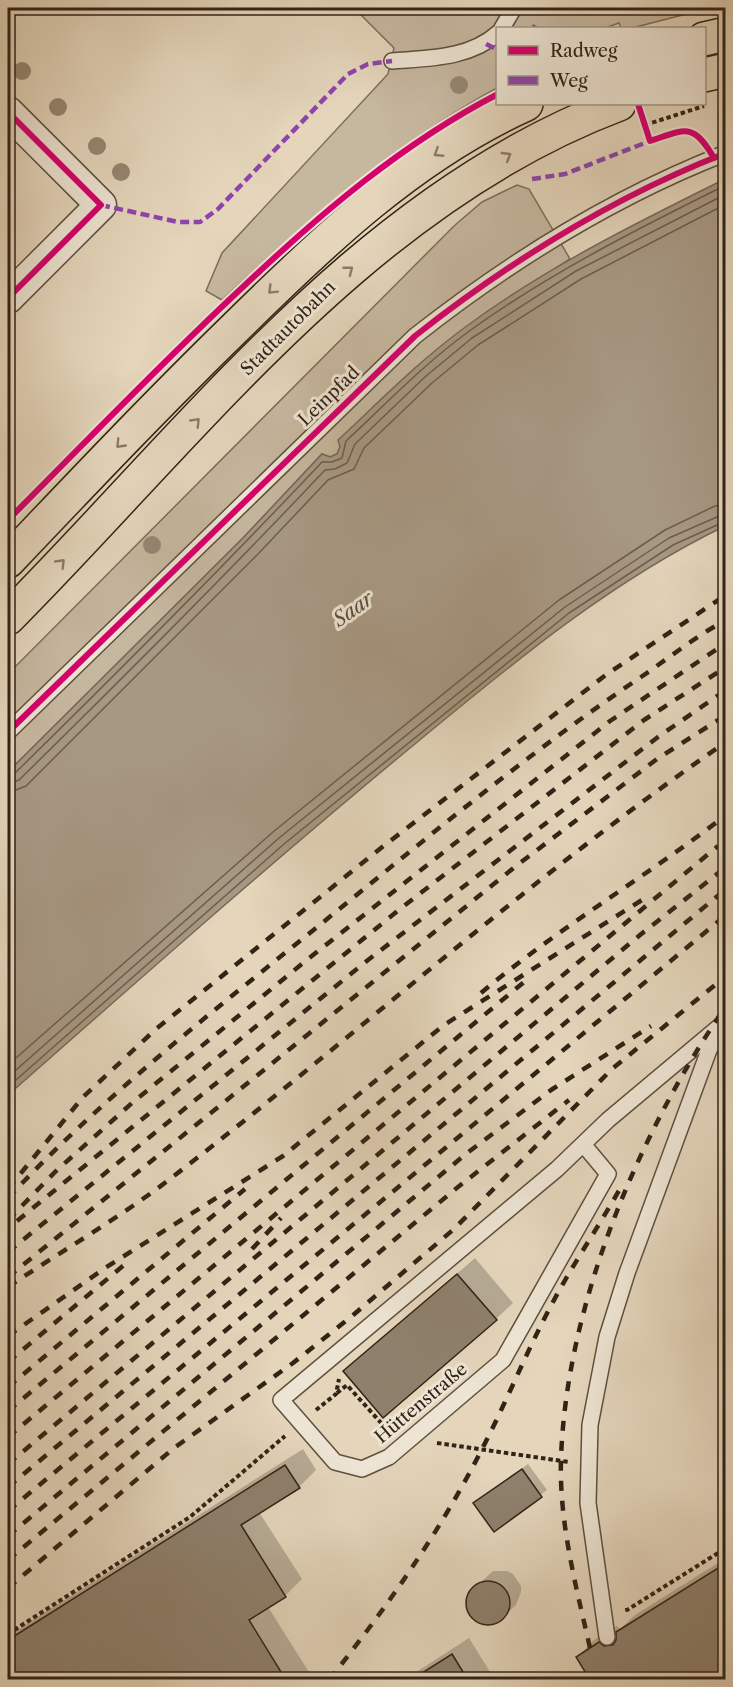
<svg xmlns="http://www.w3.org/2000/svg" width="733" height="1687" viewBox="0 0 733 1687" font-family="'Libre Caslon Text',serif">
<style>
.green{fill:#c6b79f;stroke:#7c6d5a;stroke-width:1.5}
.water{fill:#a79883;stroke:#786957;stroke-width:1.5}
.shadow{fill:#0003}
.lines{fill:none;stroke-linecap:round;stroke-linejoin:round}
.shore{stroke:#6c5e4c;stroke-width:1.5}
.building{fill:#8e806c;stroke:#312316;stroke-width:1.5}
.lane-casing{stroke:#5e503f;stroke-width:18}
.street-casing{stroke:#5e503f;stroke-width:33}
.highway-casing{stroke:#312316;stroke-width:36}
.path{stroke:#312316;stroke-width:4;stroke-dasharray:4.5 3;stroke-linecap:butt}
.lane{stroke:#ede4d3;stroke-width:15}
.street{stroke:#ede4d3;stroke-width:30}
.highway{stroke:#e4d5bb;stroke-width:33}
.rail{stroke:#312316;stroke-width:4.5;stroke-dasharray:10 10;stroke-linecap:butt}
.quiet{stroke:#8e44ad;stroke-width:4.5;stroke-dasharray:9 4.5;stroke-linecap:butt}
.cycleway-casing{stroke:#ede4d3;stroke-width:10}
.cycleway{stroke:#d6006c;stroke-width:6}
.tree{fill:#968773}
.oneway{stroke:#8a7c68}
.labels{text-anchor:middle;dominant-baseline:central;stroke-width:6;stroke-linejoin:round;paint-order:stroke}
.street-label{font-size:18px;fill:#312316;stroke:#ede4d3}
.water-label{font-size:20px;font-style:italic;fill:#5a4c3c;stroke:#ede4d3}
</style>
<rect width="100%" height="100%" fill="#e4d5bb"/>
<filter id="stains"><feTurbulence type="fractalNoise" baseFrequency=".00333" numOctaves="4"/><feColorMatrix values="0 0 0 0 .2 0 0 0 0 .09 0 0 0 0 .02 0 0 0 .5 -.17"/></filter>
<radialGradient id="worn" r=".72"><stop offset=".6" stop-color="#630" stop-opacity="0"/><stop offset="1" stop-color="#630" stop-opacity=".3"/></radialGradient>
<g class="green">
<path d="M354 8H710L632 28H621L619 23 605 28H498L497 88C394 144 309 221 222 300L206 291 222 253 388 74 394 48Z"/>
<path d="M517 185 529 189 570 259 516 293 340 447 337 454 330 457 322 454 243 538 8 772V674L454 226 482 202Z"/>
</g>
<path class="water" d="M725 179V526C609 582 509 666 410 748 273 861 141 978 8 1095V772L243 538 322 454 330 457 337 454 340 447 338 440C379 402 419 361 464 328 545 268 636 223 725 179Z"/>
<g class="shadow">
<path d="M475 1258 513 1303 496 1319 345 1371Z"/>
<path d="M303 1449 316 1470 299 1487 259 1512 302 1579 285 1596 268 1607 314 1680H8V1636Z"/>
<path d="M528 1464 547 1490 494 1530 481 1498Z"/>
<path d="M726 1558V1680L578 1657 594 1640 617 1626 620 1629 635 1615Z"/>
<path d="M493 1571H507L513 1574 521 1586V1592L516 1605 503 1617 491 1624 474 1620 467 1605 470 1592Z"/>
<path d="M469 1638 495 1680H404Z"/>
</g>
<g class="lines">
<g class="shore">
<path d="M8 776 14 774C118 672 222 568 322 462H332L342 458 346 441C386 404 424 364 468 332 548 274 637 229 726 185"/>
<path d="M8 784 19 780C123 678 225 576 325 470L335 469 347 463 355 444 426 376 472 338 576 271 726 194"/>
<path d="M8 793 26 786 258 554 328 480 354 469 364 448 432 383 478 345 581 279 726 204"/>
<path d="M8 1065 273 832 559 600 665 530 715 506 726 504"/>
<path d="M8 1077 279 838 565 607 669 538 726 513"/>
<path d="M8 1087 284 844 569 613 673 545 726 521"/>
</g>
</g>
<g class="building">
<path d="M457 1274 497 1320 383 1418 343 1371Z"/>
<path d="M285 1465 300 1488 241 1525 286 1597 249 1620 286 1680H8V1640Z"/>
<path d="M522 1469 542 1497 494 1532 473 1503Z"/>
<path d="M726 1563V1680H590L576 1657 599 1642 604 1646 613 1645 616 1640V1632Z"/>
<circle cx="488" cy="1603" r="22"/>
<path d="M452 1654 468 1680H411Z"/>
</g>
<g class="lines">
<g class="lane-casing">
<g id="lane">
<path d="M502 28 514 8"/>
<path d="M392 61C428 58 469 59 498 33"/>
<path d="M8 732 415 336C509 262 613 197 726 153"/>
<path d="M583 1144 608 1174 503 1360 389 1457 362 1469 335 1462 281 1400 557 1169 608 1120 726 1021"/>
<path d="M607 1637 588 1503 590 1425 607 1337 627 1273 709 1050 719 1031"/>
</g>
</g>
<g class="street-casing">
<path id="street" d="M8 112 101 205 8 298"/>
</g>
<g class="highway-casing">
<g id="highway">
<path d="M704 39 726 34"/>
<path d="M704 75 726 70"/>
<path d="M8 561C83 482 158 403 236 327 323 241 413 155 526 104"/>
<path d="M8 618C194 431 365 199 619 104"/>
</g>
</g>
<g class="path">
<path d="M645 125 704 106"/>
<path d="M337 1393 347 1385 382 1424 391 1429"/>
<path d="M316 1410 336 1394 339 1379"/>
<path d="M437 1443 569 1462"/>
<path d="M627 1608V1610L726 1548"/>
<path d="M8 1634 190 1517 285 1436"/>
</g>
<use href="#lane" class="lane"/>
<use href="#street" class="street"/>
<use href="#highway" class="highway"/>
<g class="rail">
<path d="M481 993C558 928 646 877 726 815"/>
<path d="M8 1189 83 1097 156 1029 381 848 607 674 726 595"/>
<path d="M8 1198C109 1090 228 1000 343 906 440 827 537 747 641 677 669 658 696 636 726 620"/>
<path d="M8 1220 56 1171 132 1103 308 959 610 721 726 643"/>
<path d="M17 1221 400 909 644 720 726 667"/>
<path d="M252 1249 281 1218"/>
<path d="M8 1252 368 960 658 737 726 690"/>
<path d="M8 1277 516 866 657 759 726 715"/>
<path d="M8 1287C60 1252 116 1220 166 1182 355 1037 530 877 726 742"/>
<path d="M8 1336 105 1268 283 1156 444 1025 642 900"/>
<path d="M8 1362 130 1260"/>
<path d="M8 1387 245 1189"/>
<path d="M8 1411 524 982"/>
<path d="M8 1437 718 846"/>
<path d="M8 1464 640 935 726 867"/>
<path d="M8 1487 726 889"/>
<path d="M8 1511 726 915"/>
<path d="M8 1536 467 1153 551 1090 651 1026"/>
<path d="M8 1560 458 1187 569 1100"/>
<path d="M8 1588 174 1448 293 1363 352 1316 454 1229 612 1069 726 976"/>
<path d="M590 1648C576 1586 559 1523 561 1459 566 1305 639 1132 726 1006"/>
<path d="M329 1680C387 1607 440 1532 482 1449 507 1401 527 1350 553 1302 574 1262 600 1225 622 1185"/>
</g>
<g class="quiet">
<path d="M532 26 536 28"/>
<path d="M486 44 498 50"/>
<path d="M532 179 565 174 650 141"/>
<path d="M101 205 178 222H200L218 209 348 74 368 64 392 61"/>
</g>
<g class="cycleway-casing">
<g id="cycleway">
<path d="M638 104 650 141C686 129 693 122 714 158"/>
<path d="M8 112 101 205 8 298"/>
<path d="M8 520C86 442 163 361 244 286 321 213 403 143 498 94"/>
<path d="M8 732 415 336C509 262 613 197 726 153"/>
</g>
</g>
<use href="#cycleway" class="cycleway"/>
</g>
<g class="tree">
<circle cx="22" cy="71" r="9"/>
<circle cx="459" cy="85" r="9"/>
<circle cx="58" cy="107" r="9"/>
<circle cx="97" cy="146" r="9"/>
<circle cx="121" cy="172" r="9"/>
<circle cx="152" cy="545" r="9"/>
</g>
<defs><path id="oneway-chevron" d="M-2-3.5L2.5 0L-2 3.5" fill="none" stroke-width="1.6" stroke-linecap="round" stroke-linejoin="round" transform="scale(1.5)"/></defs>
<g class="oneway">
<use href="#oneway-chevron" transform="translate(438 153) rotate(147)"/>
<use href="#oneway-chevron" transform="translate(507 156) rotate(-31)"/>
<use href="#oneway-chevron" transform="translate(349 270) rotate(-38)"/>
<use href="#oneway-chevron" transform="translate(272 290) rotate(135)"/>
<use href="#oneway-chevron" transform="translate(196 422) rotate(-46)"/>
<use href="#oneway-chevron" transform="translate(120 444) rotate(134)"/>
<use href="#oneway-chevron" transform="translate(61 563) rotate(-46)"/>
</g>
<g class="labels">
<g class="street-label">
<text transform="translate(288 328) rotate(-45)">Stadtautobahn</text>
<text transform="translate(329 396) rotate(-44)">Leinpfad</text>
<text transform="translate(421 1403) rotate(-40)">Hüttenstraße</text>
</g>
<g class="water-label">
<text transform="translate(353 609) rotate(-36)">Saar</text>
</g>
</g>
<rect width="733" height="1687" fill="none" stroke="#e4d5bb" stroke-width="30"/>
<rect x="9" y="9" width="715" height="1669" fill="none" stroke="#312316" stroke-width="3"/>
<rect x="15" y="15" width="703" height="1657" fill="none" stroke="#312316" stroke-width="1.5"/>
<rect x="496" y="27" width="210" height="78" fill="#ede4d3" stroke="#a29787" stroke-width="1.5"/>
<rect x="508" y="46" width="30" height="9" fill="#d6006c" stroke="#a29787" stroke-width="1.5"/>
<text x="550" y="57" font-size="18" fill="#312316">Radweg</text>
<rect x="508" y="76" width="30" height="9" fill="#8e44ad" stroke="#a29787" stroke-width="1.5"/>
<text x="550" y="87" font-size="18" fill="#312316">Weg</text>
<rect width="100%" height="100%" filter="url(#stains)"/>
<rect width="100%" height="100%" fill="url(#worn)"/>
</svg>
